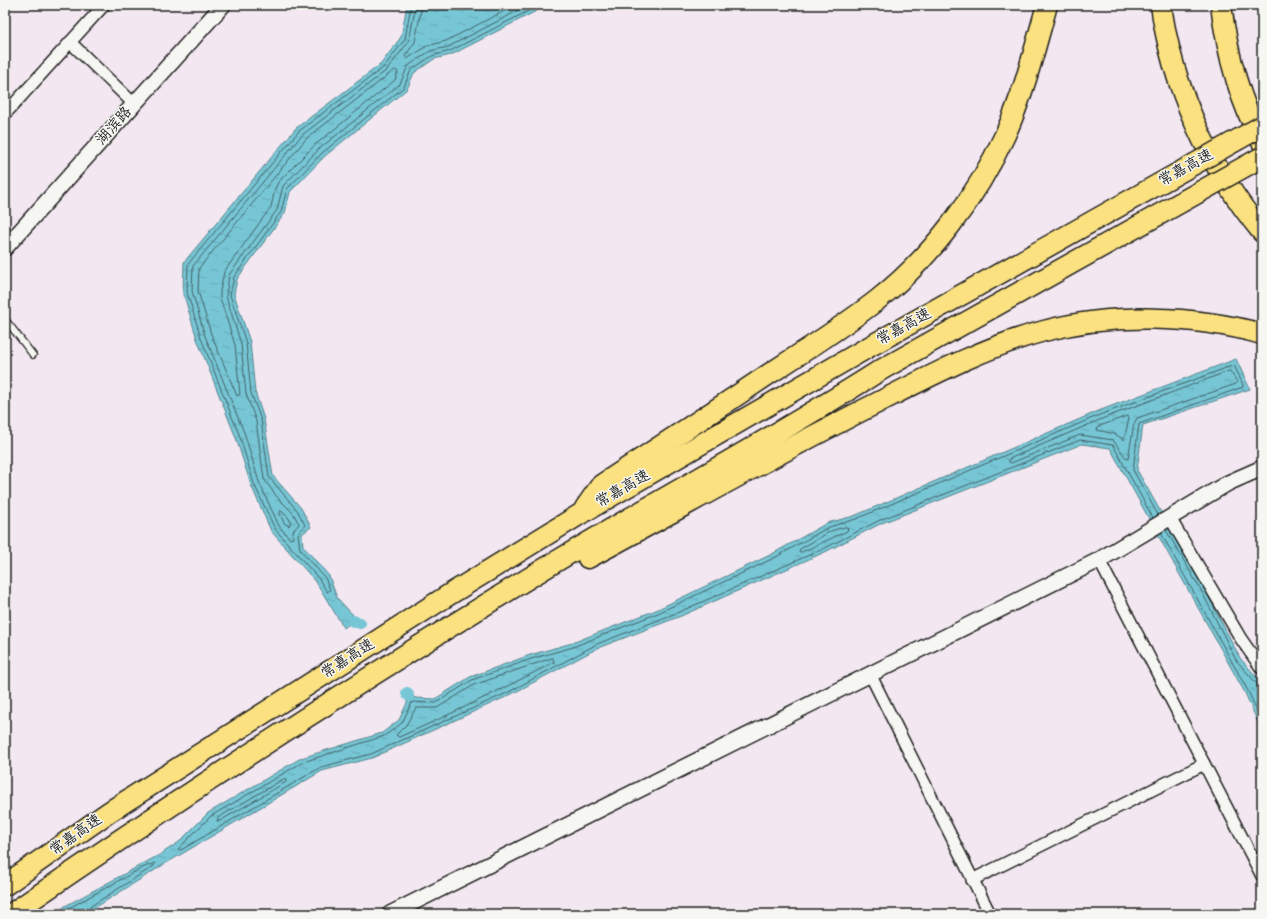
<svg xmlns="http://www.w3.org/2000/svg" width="1267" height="919" viewBox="0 0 1267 919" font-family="Mynerve,'LXGW WenKai TC',sans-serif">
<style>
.water{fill:url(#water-ripples);stroke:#53828b}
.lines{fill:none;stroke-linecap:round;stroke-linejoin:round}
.shore{stroke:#406066;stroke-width:1}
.canal{stroke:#77c6d5;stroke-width:12}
.lane-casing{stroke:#1c1c1c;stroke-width:8}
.street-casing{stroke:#1c1c1c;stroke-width:14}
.secondary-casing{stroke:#1c1c1c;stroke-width:18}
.highway-casing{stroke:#1c1c1c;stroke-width:23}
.lane{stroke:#f6f6f2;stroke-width:5.5}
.street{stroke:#f6f6f2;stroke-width:11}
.secondary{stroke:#f6f6f2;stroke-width:15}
.highway{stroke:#fbe180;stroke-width:20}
.highway-bridge-casing{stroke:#1c1c1c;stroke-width:23;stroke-linecap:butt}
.highway-bridge{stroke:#fbe180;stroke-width:20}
.labels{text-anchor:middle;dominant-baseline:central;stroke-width:3;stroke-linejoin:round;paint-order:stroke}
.street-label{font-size:15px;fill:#1c1c1c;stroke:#f6f6f2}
</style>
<defs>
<pattern id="water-ripples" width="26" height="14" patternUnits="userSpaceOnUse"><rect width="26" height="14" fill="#77c6d5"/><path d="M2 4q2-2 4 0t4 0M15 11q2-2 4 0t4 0" fill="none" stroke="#66aab6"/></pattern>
</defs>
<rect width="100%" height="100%" fill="#f3e8f1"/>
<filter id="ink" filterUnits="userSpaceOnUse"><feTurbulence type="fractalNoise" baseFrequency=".025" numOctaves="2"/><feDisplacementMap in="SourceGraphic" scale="8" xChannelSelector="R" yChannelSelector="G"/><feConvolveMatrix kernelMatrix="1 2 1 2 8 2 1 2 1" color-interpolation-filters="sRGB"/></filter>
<g filter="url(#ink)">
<g class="water">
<path d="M407 5H548L451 55 434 59 414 73 407 89 325 156 290 192 285 213 237 279 234 294 250 342 255 392 264 419 273 476 301 508 311 527 302 534 303 546 329 576 337 598 353 615V621L344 628 316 582 271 531 251 485 236 438 197 339 183 292 184 262 296 128 381 64 401 37Z"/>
<path d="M1236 359 1250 389 1143 425 1137 470 1204 588 1240 658 1262 683V732L1245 693 1110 448 1082 444 882 523 825 552 681 616 598 648 508 696 372 758 322 771 163 865 93 909 89 914H56L65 906 161 854 179 842 208 813 301 758 382 733 399 720 407 703 408 695 416 698 435 699 470 677 530 655 572 643 656 610 772 554 827 523 854 516 1101 410Z"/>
</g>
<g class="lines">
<g class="shore">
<path d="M411 5 405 39 384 67 299 131 188 264 187 292 201 338 240 437 254 484 275 529 319 579 327 592 330 590 325 578 300 549 298 534 305 525 297 510 269 477 261 420 251 393 246 343 230 295 234 277 281 212 287 189 322 153 404 87 411 70 432 56 450 51 540 5"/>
<path d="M416 5 409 41 387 70 302 135 193 266 192 291 205 336 245 435 259 482 279 526 290 539 293 538V531L299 524 293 513 277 497 264 479 256 421 246 394 241 344 226 296 229 275 277 210 283 186 319 149 400 84 408 66 430 51 448 47 529 5"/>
<path d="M422 5 415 42 405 56 407 59 427 46 446 41 516 5"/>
<path d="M395 70 398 72 395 80 315 145 278 182 275 189 271 207 224 272 220 291V298L235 345 240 394 237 396 211 334 198 291 199 268 306 139Z"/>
<path d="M1230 371 1237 382 1236 384 1137 418 1134 424 1128 459 1126 458 1113 440 1080 435 1011 463 1008 461 1009 459 1104 418Z"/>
<path d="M1128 416 1129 418 1124 440 1115 434 1097 430 1098 427Z"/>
<path d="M281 511 288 517 291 522 289 526 284 523 280 513Z"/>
<path d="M1153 518 1113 445 1080 440 880 520 823 549 679 612 597 644 507 693 371 754 321 767 181 850 178 849 211 816 303 762 384 736 402 723 412 702 436 703 472 680 531 659 573 647 658 613 774 558 829 527 856 519 1102 414 1234 365 1243 385V387L1139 424 1133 470 1158 515"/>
<path d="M846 527 848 529 847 531 802 552H799L800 549 831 531Z"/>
<path d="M1166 530 1201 590 1236 660 1257 684 1262 685"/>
<path d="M1161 533 1248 691 1262 722"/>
<path d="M553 658 554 662C503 689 452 714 399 737L396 735 406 725 416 708H437L474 685Z"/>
<path d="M284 779 286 780V782L220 821H217L218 818Z"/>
<path d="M62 914 67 909 142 868 155 863 154 866 91 906 87 914"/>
</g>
<g class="canal">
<path d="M353 621 360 623"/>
<path d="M407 693 408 695"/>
</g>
<g class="lane-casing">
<path id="lane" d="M5 319 33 355"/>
</g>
<g class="street-casing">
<g id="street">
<path d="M70 42 134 104"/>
<path d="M5 114 104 5"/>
<path d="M1170 518 1241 639 1262 669"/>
<path d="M1099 560 1262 876"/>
<path d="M870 674 990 914"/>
<path d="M972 880 1204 764"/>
</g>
</g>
<g class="secondary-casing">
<g id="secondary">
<path d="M5 248 223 5"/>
<path d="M390 914 1099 560 1228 483 1262 468"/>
</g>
</g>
<g class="highway-casing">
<g id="highway">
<path d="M1161 5C1172 87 1210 169 1262 232"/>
<path d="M1221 5C1227 52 1239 100 1262 142"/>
<path d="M585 508 601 485C656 449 711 413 766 376 803 352 841 328 876 301 931 258 976 198 1005 135 1024 93 1035 48 1047 5"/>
<path d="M588 558C685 506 781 451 879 402 932 375 987 346 1044 331 1112 313 1194 315 1262 334"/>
<path d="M5 885 109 812 447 596 582 513 867 348"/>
<path d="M11 914C186 793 365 678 547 567 657 500 771 440 879 371"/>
</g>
</g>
<use href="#lane" class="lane"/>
<use href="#street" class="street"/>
<use href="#secondary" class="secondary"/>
<use href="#highway" class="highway"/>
<g class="highway-bridge-casing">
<g id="highway-bridge">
<path d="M867 348 1262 126"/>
<path d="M879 371 1262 157"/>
</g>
</g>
<use href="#highway-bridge" class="highway-bridge"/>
</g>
</g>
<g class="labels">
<g class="street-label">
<text transform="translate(114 126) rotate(-48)">湖滨路</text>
<text transform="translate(1186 168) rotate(-29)">常嘉高速</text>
<text transform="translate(904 327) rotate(-29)">常嘉高速</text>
<text transform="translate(623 489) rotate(-30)">常嘉高速</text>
<text transform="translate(348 659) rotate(-33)">常嘉高速</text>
<text transform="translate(76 835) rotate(-35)">常嘉高速</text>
</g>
</g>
<rect width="1267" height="919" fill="none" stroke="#f6f6f2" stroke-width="20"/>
<rect x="10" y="10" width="1247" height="899" fill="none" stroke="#1c1c1c" stroke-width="1.5" filter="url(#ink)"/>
</svg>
